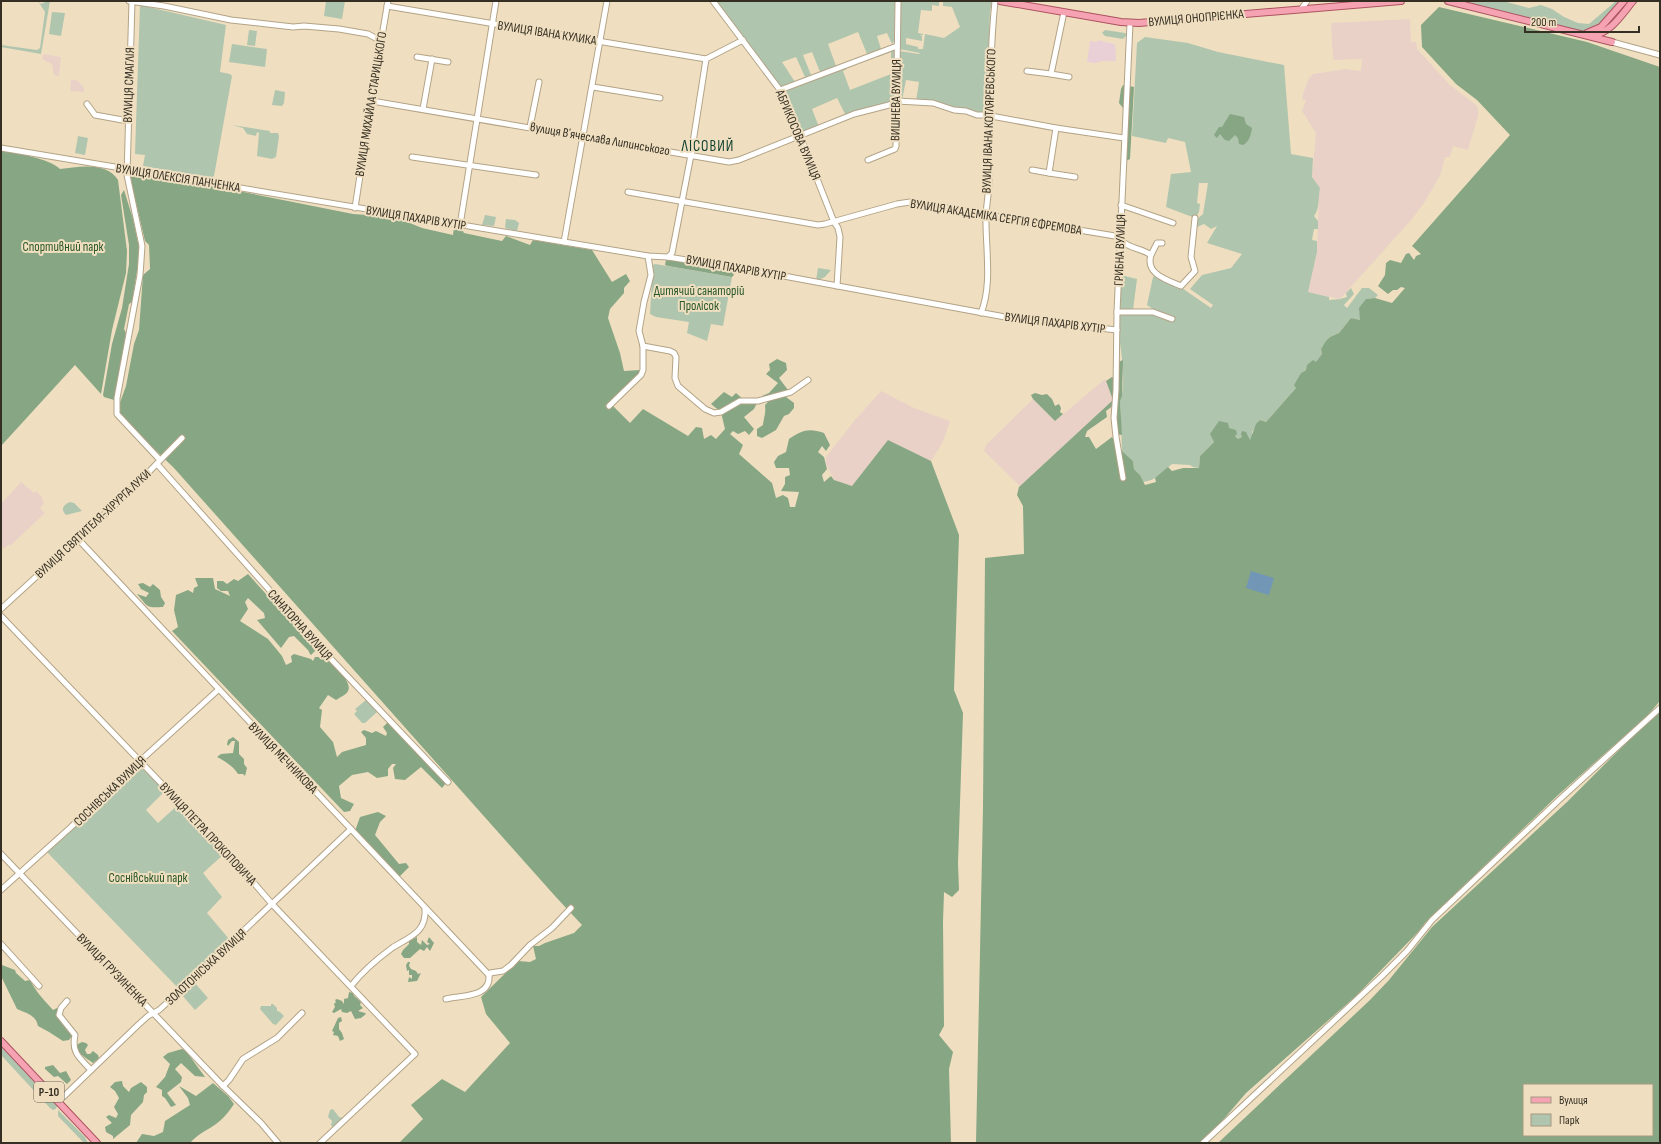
<svg xmlns="http://www.w3.org/2000/svg" width="1661" height="1144" viewBox="0 0 1661 1144" font-family="'Sofia Sans Condensed',sans-serif">
<style>
.commercial{fill:#e9cfd6}
.industrial{fill:#e9d1c7}
.green{fill:#b0c5ae}
.forest{fill:#86a684;fill-rule:evenodd}
.water{fill:#7297b6}
.lines{fill:none;stroke-linecap:round;stroke-linejoin:round}
.minor-casing{stroke:#b3a386;stroke-width:7}
.major-casing{stroke:#ad5360;stroke-width:8}
.minor{stroke:#fff;stroke-width:5}
.major{stroke:#f5a3b3;stroke-width:6}
.labels{text-anchor:middle;dominant-baseline:central;stroke-width:4;stroke-linejoin:round;paint-order:stroke}
.shield{fill:#efdfc0;stroke:#6d6452;stroke-width:1}
.shield-label{font-size:12px;font-weight:bold;fill:#352f23}
.street-label{font-size:13px;fill:#352f23;stroke:#efdfc0}
.park-label{font-size:13px;fill:#285727;stroke:#efdfc0}
.quarter-label{font-size:15px;letter-spacing:1px;fill:#0d3e2d;stroke:#efdfc0}
</style>
<rect width="100%" height="100%" fill="#efdfc0"/>
<path class="commercial" d="M1097 40 1115 44 1116 61H1102L1096 63 1087 62 1090 41 1097 42Z"/>
<g class="industrial">
<path d="M1410 19 1411 42H1416L1417 49 1450 85 1476 105 1478 109V116L1468 150 1453 146 1450 157H1445L1440 176 1424 203 1412 219 1340 299 1308 292 1317 252 1319 195 1312 177 1316 133 1302 111 1306 100 1302 99 1304 91 1309 78 1313 74 1345 69 1361 71 1362 59 1333 60 1331 23Z"/>
<path d="M43 54 61 57 59 76 54 75 52 64 42 59Z"/>
<path d="M71 79 78 81 84 88V92L70 91Z"/>
<path d="M1105 379 1113 400 1020 486 984 451 986 445 990 441 1033 399 1055 421Z"/>
<path d="M881 391 914 408 950 421 943 442 931 461 888 440 852 486 834 480 826 463V457L855 420Z"/>
<path d="M21 482 34 493 36 491 41 496 44 503 40 508 45 513 10 546 9 544 4 549 1 545V504Z"/>
</g>
<g class="green">
<path d="M38 1 41 4 47 1H50L41 54 1 47V45L37 50 40 48 45 12Z"/>
<path d="M326 1H345L342 19 324 16Z"/>
<path d="M717 1H895L894 41 892 44 887 33 877 36 881 49 867 54 858 32 828 44 836 66 820 72 812 52 803 55 811 75 805 77 796 57 782 62 795 82 781 87Z"/>
<path d="M899 1H939V6L932 5V11L921 10 918 33 923 34V35H920L922 36V41L906 38V44L918 47V49H923L925 34 944 38 960 27 952 7 943 6V1L992 2 990 12 986 107 985 113 916 101 919 82 906 80 902 100 899 98V51L919 54 920 53 899 49Z"/>
<path d="M1461 1H1503L1529 8 1541 5 1552 9 1564 17 1578 23 1589 24 1616 1H1621L1602 23 1591 31H1581Z"/>
<path d="M140 5 226 25 220 72 230 74 232 76 214 176 211 178 143 166 145 155 135 154Z"/>
<path d="M52 12 65 13 61 36 49 34Z"/>
<path d="M249 30 257 31 255 46 247 45Z"/>
<path d="M1105 30 1125 33 1127 35 1123 39 1105 36 1102 33Z"/>
<path d="M1145 37 1188 43 1218 52 1284 65 1291 154 1313 158 1312 177 1320 188C1318 197 1320 209 1314 216L1318 221V229H1314L1312 240 1317 241V252L1308 292 1329 297V300L1340 299 1347 297 1346 293 1351 288 1354 294 1344 305 1347 308 1362 288H1369L1378 295 1375 298 1366 299 1360 320 1351 318 1339 333 1330 337 1321 349 1322 354 1316 363 1301 373 1296 388 1266 422 1260 420 1252 432V438L1250 440 1242 437 1238 439 1235 436 1214 442 1200 456 1199 468 1193 467 1190 465 1172 464C1163 472 1155 481 1143 482L1140 475 1134 469 1133 461 1122 451 1120 400C1126 388 1122 357 1120 343 1119 321 1121 298 1121 275L1137 279 1133 310 1160 314 1147 305 1153 277 1157 274 1179 286 1211 308 1213 305 1190 289 1202 275 1231 268 1242 254 1207 243 1217 226 1211 229 1204 224 1197 227V219L1203 214 1208 183H1199L1197 203 1200 204 1199 212 1195 218 1166 207 1171 174 1191 172 1185 142 1168 138 1166 143 1132 136 1137 43Z"/>
<path d="M232 44 267 49 265 67 229 62Z"/>
<path d="M895 48V99L893 101 846 116 837 98 812 109 819 127 803 132 800 129 783 93 785 91 846 66 847 69 843 71 850 90 891 74V52L878 57 877 55Z"/>
<path d="M275 90 285 92 284 103 282 106 272 105Z"/>
<path d="M232 125 270 131V133H278L279 136 276 157 272 159 257 156 259 133 257 132 256 136 247 134 243 128Z"/>
<path d="M78 136 88 138 85 155 75 153Z"/>
<path d="M485 215 496 217 494 226 482 225Z"/>
<path d="M506 219 515 220 519 223 517 231 505 228Z"/>
<path d="M655 264 732 277 723 326 711 324 707 341 687 333 689 322 656 317 650 314 653 265Z"/>
<path d="M818 268 831 270 825 277 816 281Z"/>
<path d="M70 502 74 503 82 511 66 515C61 510 62 505 70 502Z"/>
<path d="M366 700 377 710V712L365 723H362L354 714 357 711 355 709Z"/>
<path d="M140 768H143L166 790 146 810 158 823 179 804 224 854 203 873 222 897 207 913 229 939 178 988 47 852Z"/>
<path d="M194 982 208 998 195 1010 181 994Z"/>
<path d="M271 1004H273L277 1008V1011L280 1012 284 1016 276 1025 273 1024 260 1009 261 1006H271Z"/>
<path d="M1 1046 57 1106 56 1109 53 1110 50 1108 1 1055Z"/>
<path d="M333 1109 339 1117 343 1118 333 1128 331 1125 332 1121 328 1117 330 1110Z"/>
<path d="M58 1110 85 1137 88 1143H84L58 1116Z"/>
</g>
<g class="forest">
<path d="M1439 7 1587 42 1660 67V701L1647 716 1557 796 1425 923 1418 932 1357 995 1246 1093 1217 1127 1200 1143H976L983 808 985 558 1024 554 1023 506 1017 495 1019 487 1113 400 1106 381 1112 377 1115 378 1116 363 1123 360 1122 396 1120 401 1122 435 1115 434 1114 405 1106 411 1107 417 1087 431 1085 437H1089L1096 449 1112 437 1122 451 1133 461 1134 469 1140 475 1145 485 1156 482 1155 478 1168 467 1172 471 1183 468H1199L1200 456 1214 442 1210 434 1219 421 1228 423 1229 428 1236 430 1237 434 1235 436 1238 439 1242 437 1241 434 1242 431 1246 432 1250 440 1256 424 1260 420 1266 422 1296 388 1294 385 1301 373 1306 370 1307 365 1313 360 1316 362 1322 354 1321 349 1326 341 1330 337 1339 333 1351 318 1360 320 1359 308 1366 299 1375 298 1392 303 1405 288 1401 287 1397 290H1393L1388 294 1378 286 1385 275 1386 263 1390 260 1401 263 1406 254 1409 253 1414 260 1416 256 1421 254 1412 246 1510 135 1477 100 1456 84 1422 47 1421 25Z"/>
<path d="M1123 85 1134 87 1130 159 1126 161 1128 110 1123 108 1119 103 1121 89Z"/>
<path d="M1230 114 1244 117 1246 124 1252 128C1251 135 1249 142 1243 145L1239 144 1238 138 1235 135 1229 141 1225 140 1220 134 1217 138 1214 135 1219 127H1222Z"/>
<path d="M1 150C17 154 49 158 60 169 78 167 106 161 118 180L127 251 126 273 112 330 101 394 75 365 1 446Z"/>
<path d="M133 172 223 188 353 214 395 217 422 228 453 235 454 227 461 228 464 233 502 241 506 236 530 245 533 240 592 250 612 282 626 274 630 281 624 288V293L610 309 608 318 620 353 624 371 640 370 641 375 613 406 630 423 643 409 688 436 696 427 702 428 704 439 711 435 716 439 725 429 721 412 711 404 724 392 732 397 736 393 744 400 758 401 754 409 744 417 754 429 749 435 745 431 738 434 733 431 730 434 743 445 739 454 772 483 776 498 783 495 788 498 790 507H795L799 492 781 491 785 484V477L790 475 789 468H776L774 462 778 456 786 452 789 439C802 430 809 428 824 433L830 445 826 451 822 446 818 452 824 457 827 469 822 475 824 482 831 476 834 480 852 486 888 440 931 461 959 535 954 690 963 713 958 863 959 890 952 897 944 892 943 922 944 1026 939 1035 953 1052 949 1069 951 1143H399L423 1119 411 1105 442 1079 465 1092 510 1043 486 1014 481 997 518 961 530 962 536 959 533 946H539L545 943 574 933 582 925 555 896 174 468 118 414V408L126 386 134 344 139 330 143 275 150 269 149 245 145 241 130 177Z"/>
<path d="M124 190 133 219 139 247 138 265 132 302 129 304 124 329 126 333 114 400 104 397 103 395 112 344 122 308 129 264V245L121 195Z"/>
<path d="M668 258 732 271 734 275 732 277 668 266 665 265 666 260Z"/>
<path d="M777 359 786 363 787 370 779 378 788 390 786 397 794 403V408L789 414 784 416 776 430 762 438 757 436V429L763 425C764 416 766 414 765 405L768 402 762 396 769 393 778 383 766 374 770 370 769 364Z"/>
<path d="M1035 393 1042 395 1047 394 1052 399 1055 406 1059 404 1061 408 1060 412 1063 414 1055 421 1033 399 1031 395Z"/>
<path d="M248 574 313 646 315 651 311 655 310 654 308 650 294 636 289 637 281 648 257 620 265 618 264 613 248 598 245 602 248 609 240 621 268 639 282 656 286 665 292 662 291 656 294 654 311 659 313 661 315 657H327C333 664 353 682 348 691 347 694 339 698 336 700L328 695 319 708 322 710 320 727 333 742 337 757 342 752 366 745V738L361 732 364 730 372 733 376 731 386 736 387 733 383 727 388 722 446 783 442 788 421 767 405 780 395 779 393 768 396 764H392L388 769V776L377 778 368 772 352 775 339 786 341 798 354 804 350 811 344 812 172 631 178 627 174 610 176 595 188 590 193 593 194 588 198 586 195 578H213L215 589 230 596 228 591H221L217 588V581H223L227 584 234 579 238 581Z"/>
<path d="M143 583 150 587 153 584 160 590 161 597 165 603 163 607C146 608 148 607 137 594L146 597 149 593 141 589 138 584Z"/>
<path d="M1660 711V1143H1218L1370 1000 1389 980 1432 927 1567 802 1640 729ZM1524 1085H1652V1135H1524Z"/>
<path d="M233 737 239 742V754L244 759V764L247 768 245 776 243 774H238C234 767 225 761 217 757L221 754 233 753 235 741H232L228 746 227 744 228 740Z"/>
<path d="M378 812 386 816 380 822 375 835 399 864 406 863 409 867 398 878 355 831 360 817Z"/>
<path d="M417 937V942L421 945 422 940 427 945 430 944 427 942 429 937 434 943 430 951 427 947 424 951 420 949 410 958H404L401 954 403 950 409 944V941Z"/>
<path d="M408 962H410L409 966 411 969 416 971 418 974 421 973 417 981 408 982 409 977 412 979V975H409V970L407 971 406 965Z"/>
<path d="M2 965 15 970 16 973 25 981 30 980C36 992 44 1000 53 1010L57 1008 58 1010 72 1036 69 1040 63 1041 49 1032 38 1026C36 1015 26 1013 17 1009L1 976Z"/>
<path d="M349 992 353 993 354 996 361 1002 360 1005 363 1008 358 1011 365 1013 366 1014 361 1018 355 1019 351 1011 347 1013 342 1012 341 1009 334 1013 332 1012 335 1007 334 1004 336 1002 335 1000 337 999 342 1001 344 1004V999L348 998Z"/>
<path d="M341 1017 342 1021 339 1023V1029L342 1033 344 1039 340 1041 338 1036 333 1035 334 1032 332 1031 338 1018Z"/>
<path d="M82 1042 86 1043 88 1045 85 1050 87 1054H90L93 1051 98 1055 99 1058 93 1063C86 1058 77 1053 76 1045Z"/>
<path d="M182 1049 186 1051 205 1077 195 1076 181 1063 175 1069 182 1077 181 1082 167 1093 176 1105 171 1107 165 1098 162 1096V1090L156 1087 165 1077 170 1064 163 1057 168 1053Z"/>
<path d="M53 1065 60 1073 66 1071 71 1080 67 1084 58 1076 54 1077 45 1069V1067Z"/>
<path d="M122 1081 123 1086 129 1092 131 1088 141 1082 147 1087V1092L144 1095 143 1102 131 1115 130 1125 113 1139V1136L106 1132 105 1127 112 1123 106 1117 109 1115 116 1118 118 1114 114 1107 119 1098 115 1091 110 1087 115 1082Z"/>
<path d="M213 1083 228 1096 234 1104C231 1108 228 1113 224 1117 214 1128 199 1132 190 1143H136L142 1134 154 1136 163 1132 165 1121 190 1105 188 1098 179 1086 196 1096Z"/>
</g>
<path class="water" d="M1251 571 1274 578 1269 595 1246 588Z"/>
<g class="lines">
<g class="minor-casing">
<g id="minor">
<path d="M129 1 164 6 231 20 293 27 304 26 339 29 368 34 381 41"/>
<path d="M132 1 127 175 142 246 140 275 117 398V414L160 460"/>
<path d="M713 1 780 90 795 123 834 222 838 228 840 237 837 286"/>
<path d="M387 6 706 59"/>
<path d="M1302 8 1307 1"/>
<path d="M1064 12 1051 74 1069 77"/>
<path d="M1612 42 1660 55"/>
<path d="M417 57 448 62"/>
<path d="M1027 71 1051 74"/>
<path d="M593 87 660 98"/>
<path d="M780 90 897 46"/>
<path d="M372 101 729 162 739 160 854 114 889 105 897 101 933 103 954 110 966 111 977 115H986L1056 128 1124 138"/>
<path d="M87 104 95 115 128 121"/>
<path d="M423 109 432 59"/>
<path d="M530 127 539 82"/>
<path d="M1056 128 1049 173 1075 177"/>
<path d="M1 148 648 256 668 257 773 274 1005 317 1071 323 1090 327 1117 330"/>
<path d="M412 157 536 175"/>
<path d="M868 160 895 149 896 146 898 1"/>
<path d="M1032 170 1049 173"/>
<path d="M628 192 818 225 825 224 897 204 910 202 1121 237"/>
<path d="M1121 205 1173 223"/>
<path d="M355 208 376 71 388 1"/>
<path d="M460 225 496 1"/>
<path d="M1121 240C1129 249 1141 248 1151 255 1145 274 1167 280 1181 286L1195 271 1191 257 1195 218"/>
<path d="M564 242 607 1"/>
<path d="M1151 255 1157 243H1162"/>
<path d="M648 256 651 275 644 302 639 331 643 346 670 351 674 353 676 357 675 378 678 386 705 409 714 413 721 412 740 401H758L791 392 808 380"/>
<path d="M668 257 672 253 691 155 706 59 743 40"/>
<path d="M1117 312H1153L1172 319"/>
<path d="M981 313C993 284 985 245 986 214 987 202 989 191 989 180 990 120 989 61 995 1"/>
<path d="M609 406 641 375 643 370V346"/>
<path d="M157 464 331 659 448 782"/>
<path d="M1123 478 1116 437 1114 418 1116 390 1117 312 1130 23"/>
<path d="M78 539C214 685 352 830 489 975"/>
<path d="M1 609 132 489 182 438"/>
<path d="M1 616 228 853 272 904 415 1054 320 1143"/>
<path d="M1 854 223 1086 261 1123 278 1143"/>
<path d="M1 890 71 827 129 771 218 690"/>
<path d="M1 944 39 986"/>
<path d="M489 975 490 973 503 971 511 965 530 945 552 928 571 908"/>
<path d="M351 986C362 972 377 959 392 948 409 937 427 933 425 908"/>
<path d="M446 999C461 995 491 998 489 975"/>
<path d="M67 1001 61 1008 59 1015 75 1035C71 1053 80 1058 91 1070"/>
<path d="M223 1086 229 1080 243 1059 277 1038 302 1013"/>
<path d="M58 1102 138 1025 148 1016 159 1010 180 991 351 829"/>
<path d="M1203 1143 1382 976 1407 951 1432 920 1559 800 1660 708"/>
</g>
</g>
<g class="major-casing">
<g id="major">
<path d="M1000 1 1121 22 1139 23 1401 1"/>
<path d="M1448 1 1612 42"/>
<path d="M1587 33 1601 27 1624 1"/>
<path d="M1593 35C1611 33 1622 14 1633 1"/>
<path d="M1 1041 97 1143"/>
</g>
</g>
<use href="#minor" class="minor"/>
<use href="#major" class="major"/>
</g>
<g class="labels">
<rect class="shield" x="34" y="1082" width="30" height="20" rx="3"/>
<g class="shield-label">
<text x="49" y="1092">Р-10</text>
</g>
<g class="street-label">
<text transform="translate(1196 18) rotate(-5)">ВУЛИЦЯ ОНОПРІЄНКА</text>
<text transform="translate(547 33) rotate(9)">ВУЛИЦЯ ІВАНА КУЛИКА</text>
<text transform="translate(129 85) rotate(-88)">ВУЛИЦЯ СМАГЛІЯ</text>
<text transform="translate(896 100) rotate(-89)">ВИШНЕВА ВУЛИЦЯ</text>
<text transform="translate(371 104) rotate(-81)">ВУЛИЦЯ МИХАЙЛА СТАРИЦЬКОГО</text>
<text transform="translate(989 121) rotate(-88)">ВУЛИЦЯ ІВАНА КОТЛЯРЕВСЬКОГО</text>
<text transform="translate(798 135) rotate(67)">АБРИКОСОВА ВУЛИЦЯ</text>
<text transform="translate(600 139) rotate(10)">вулиця Вʼячеслава Липинського</text>
<text transform="translate(178 178) rotate(9)">ВУЛИЦЯ ОЛЕКСІЯ ПАНЧЕНКА</text>
<text transform="translate(996 217) rotate(9)">ВУЛИЦЯ АКАДЕМІКА СЕРГІЯ ЄФРЕМОВА</text>
<text transform="translate(416 218) rotate(9)">ВУЛИЦЯ ПАХАРІВ ХУТІР</text>
<text transform="translate(1120 250) rotate(-88)">ГРИБНА ВУЛИЦЯ</text>
<text transform="translate(736 268) rotate(10)">ВУЛИЦЯ ПАХАРІВ ХУТІР</text>
<text transform="translate(1055 323) rotate(7)">ВУЛИЦЯ ПАХАРІВ ХУТІР</text>
<text transform="translate(93 524) rotate(-43)">ВУЛИЦЯ СВЯТИТЕЛЯ-ХІРУРГА ЛУКИ</text>
<text transform="translate(300 625) rotate(48)">САНАТОРНА ВУЛИЦЯ</text>
<text transform="translate(283 758) rotate(46)">ВУЛИЦЯ МЕЧНИКОВА</text>
<text transform="translate(110 791) rotate(-44)">СОСНІВСЬКА ВУЛИЦЯ</text>
<text transform="translate(208 834) rotate(47)">ВУЛИЦЯ ПЕТРА ПРОКОПОВИЧА</text>
<text transform="translate(206 967) rotate(-43)">ЗОЛОТОНІСЬКА ВУЛИЦЯ</text>
<text transform="translate(112 970) rotate(46)">ВУЛИЦЯ ГРУЗИНЕНКА</text>
</g>
<g class="park-label">
<text x="63" y="247">Спортивний парк</text>
<text x="699" y="291">Дитячий санаторій<tspan x="699" dy="15">Пролісок</tspan></text>
<text x="148" y="878">Соснівський парк</text>
</g>
<g class="quarter-label">
<text x="708" y="146">ЛІСОВИЙ</text>
</g>
</g>
<rect width="1661" height="1144" fill="none" stroke="#352f23" stroke-width="4"/>
<rect x="1523" y="1084" width="130" height="52" fill="#efdfc0" stroke="#a59981"/>
<rect x="1531" y="1097" width="20" height="6" fill="#f5a3b3" stroke="#a59981"/>
<text x="1559" y="1104" font-size="12" fill="#352f23">Вулиця</text>
<rect x="1531" y="1114" width="20" height="12" fill="#b0c5ae" stroke="#a59981"/>
<text x="1559" y="1124" font-size="12" fill="#352f23">Парк</text>
<path d="M1525 26v6h114v-6" fill="none" stroke="#352f23" stroke-width="2"/>
<text x="1531" y="26" font-size="12" fill="#352f23" stroke="#efdfc0" stroke-width="3" paint-order="stroke">200 m</text>
</svg>
